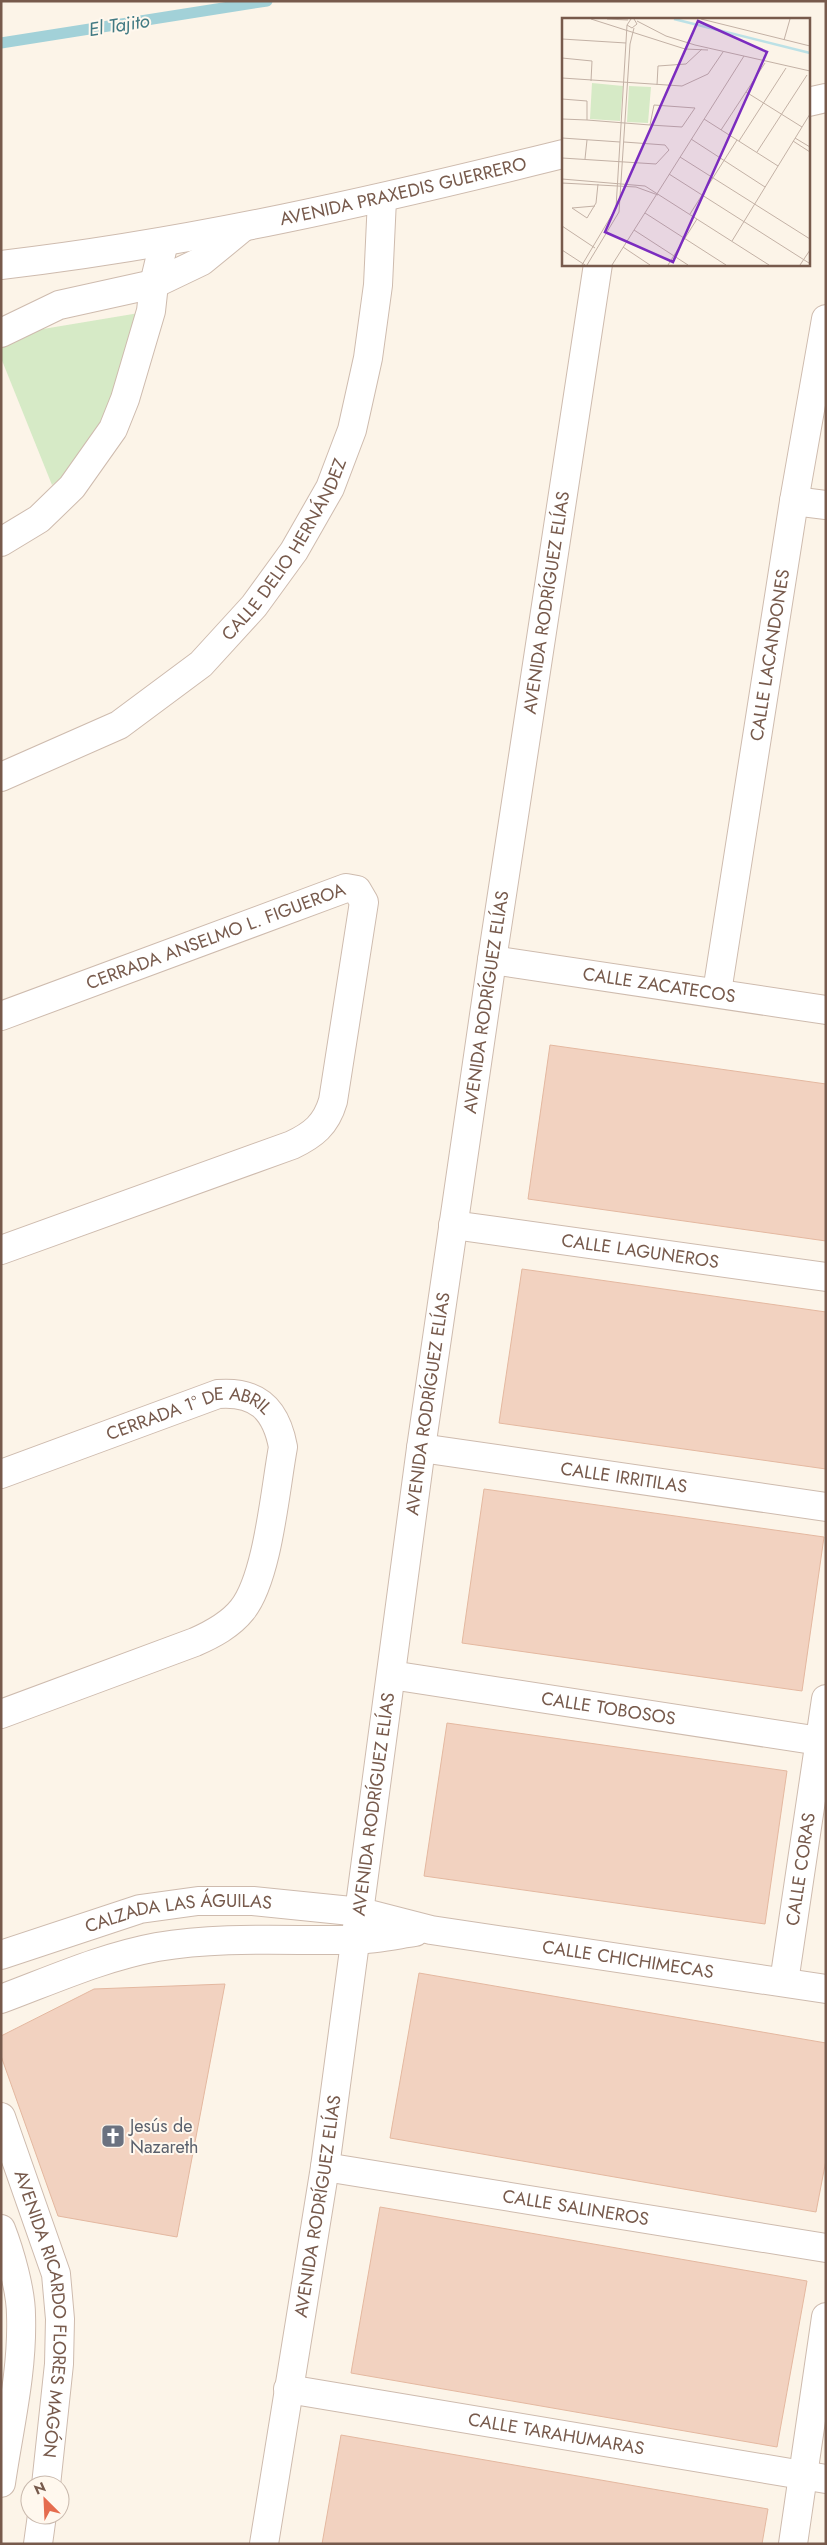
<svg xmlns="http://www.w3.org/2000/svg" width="827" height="2545" viewBox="0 0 827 2545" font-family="Jost,sans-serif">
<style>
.green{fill:#d6eac6}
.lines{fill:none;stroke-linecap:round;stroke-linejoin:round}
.stream{stroke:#a2d1d8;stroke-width:11}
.building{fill:#f2d2c0;stroke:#e4b8a0}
.minor-casing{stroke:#cebbae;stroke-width:30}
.minor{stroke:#fff;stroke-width:28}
.labels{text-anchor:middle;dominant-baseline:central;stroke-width:4;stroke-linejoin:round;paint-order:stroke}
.street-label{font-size:18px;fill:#775a4c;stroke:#fff8ee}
.worship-label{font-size:18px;fill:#5b616d;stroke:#fff8ee;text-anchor:start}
.water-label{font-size:19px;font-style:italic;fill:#427a83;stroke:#fff8ee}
.inset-river{fill:none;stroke:#bce1e6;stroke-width:2.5}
.inset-road{fill:none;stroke:#c3b1a5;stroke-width:1}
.view{fill:#7b2cbf;fill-opacity:0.15;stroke:#7b2cbf;stroke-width:2.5}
.inset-edge{fill:none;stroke:#775a4c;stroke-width:2.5}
</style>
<rect width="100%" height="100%" fill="#fcf4e8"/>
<path class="green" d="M151 311 89 456 52 485 1 358V336Z"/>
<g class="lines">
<path class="stream" d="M1 43 267 1"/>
</g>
<g class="building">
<path d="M550 1045 826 1084V1241L528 1199Z"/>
<path d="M522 1269 826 1312V1469L499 1423Z"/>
<path d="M484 1489 824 1537 802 1691 462 1643Z"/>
<path d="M447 1723 787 1771 765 1924 424 1876Z"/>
<path d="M419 1973 826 2043V2160L816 2212 390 2138Z"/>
<path d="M225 1984 177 2237 58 2216 1 2056V2036L94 1989Z"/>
<path d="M380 2207 807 2281 777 2447 351 2373Z"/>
<path d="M341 2435 768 2509 762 2544H322Z"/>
</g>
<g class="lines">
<g class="minor-casing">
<g id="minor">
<path d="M808 102 826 98"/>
<path id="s1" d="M1 265C192 243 377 200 563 154"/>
<path d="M1 333 59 305 154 284 202 261 241 229"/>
<path d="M794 501 826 505"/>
<path d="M1 542 39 519 72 487 113 429 125 399 151 311 154 284 164 242"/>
<path id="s2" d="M1 777 119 725 201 664 254 606 294 551 330 488 352 430 368 358 378 285 382 199"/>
<path id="s3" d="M492 960 826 1010"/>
<path id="s4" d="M717 992 794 501 826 319"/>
<path id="s5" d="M1 1016 346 888 357 890 364 902 333 1101C326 1125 313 1135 292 1145L1 1250"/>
<path id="s6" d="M453 1225 826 1277"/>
<path id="s7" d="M421 1448 826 1507"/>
<path id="s8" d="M1 1474 218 1394C257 1391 276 1409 283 1447 275 1490 268 1578 242 1610 230 1625 213 1634 195 1642L1 1714"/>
<path id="s9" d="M391 1675 826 1742"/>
<path id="s10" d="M1 1955 140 1909 198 1901H253L361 1912 431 1930 826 1989"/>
<path id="s11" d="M784 1982 826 1699"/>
<path d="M1 1999C52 1980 103 1957 157 1947 222 1936 288 1941 355 1940 375 1939 395 1935 415 1932"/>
<path id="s12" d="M1 2117 56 2274 60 2319 59 2364 46 2485"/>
<path id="s13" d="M325 2167 826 2248"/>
<path d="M1 2229C10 2252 21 2291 21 2315 23 2371 9 2428 1 2483"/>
<path id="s14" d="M288 2389 826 2479"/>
<path d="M38 2544 42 2515"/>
<path id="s15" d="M264 2544 325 2167 421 1448 492 960 598 264"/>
<path d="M793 2544 826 2317"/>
</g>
</g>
<use href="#minor" class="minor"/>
</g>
<defs>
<g id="church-square" transform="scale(1.25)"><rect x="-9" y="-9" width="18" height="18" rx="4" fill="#6b7280" stroke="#fff8ee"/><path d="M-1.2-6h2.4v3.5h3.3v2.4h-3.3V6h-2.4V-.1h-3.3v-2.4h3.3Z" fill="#fff"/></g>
</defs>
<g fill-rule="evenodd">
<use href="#church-square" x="113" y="2136"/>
</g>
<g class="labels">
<g class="street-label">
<text stroke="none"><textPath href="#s1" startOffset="409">AVENIDA PRAXEDIS GUERRERO</textPath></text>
<text stroke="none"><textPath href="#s2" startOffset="374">CALLE DELIO HERNÁNDEZ</textPath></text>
<text stroke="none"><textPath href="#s15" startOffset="1962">AVENIDA RODRÍGUEZ ELÍAS</textPath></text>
<text stroke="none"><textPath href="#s4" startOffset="341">CALLE LACANDONES</textPath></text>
<text stroke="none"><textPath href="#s5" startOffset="229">CERRADA ANSELMO L. FIGUEROA</textPath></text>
<text stroke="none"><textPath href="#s3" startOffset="169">CALLE ZACATECOS</textPath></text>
<text stroke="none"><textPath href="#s15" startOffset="1558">AVENIDA RODRÍGUEZ ELÍAS</textPath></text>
<text stroke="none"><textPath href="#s6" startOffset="189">CALLE LAGUNEROS</textPath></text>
<text stroke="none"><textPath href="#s15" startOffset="1152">AVENIDA RODRÍGUEZ ELÍAS</textPath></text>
<text stroke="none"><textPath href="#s8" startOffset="200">CERRADA 1° DE ABRIL</textPath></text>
<text stroke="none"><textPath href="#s7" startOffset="205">CALLE IRRITILAS</textPath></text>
<text stroke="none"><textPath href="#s9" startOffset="220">CALLE TOBOSOS</textPath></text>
<text stroke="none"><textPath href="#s15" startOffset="748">AVENIDA RODRÍGUEZ ELÍAS</textPath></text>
<text stroke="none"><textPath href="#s11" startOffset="114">CALLE CORAS</textPath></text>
<text stroke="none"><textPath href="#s10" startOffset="184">CALZADA LAS ÁGUILAS</textPath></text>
<text stroke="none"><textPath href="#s10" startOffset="640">CALLE CHICHIMECAS</textPath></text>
<text stroke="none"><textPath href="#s15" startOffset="342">AVENIDA RODRÍGUEZ ELÍAS</textPath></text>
<text stroke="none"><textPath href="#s13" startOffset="254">CALLE SALINEROS</textPath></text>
<text stroke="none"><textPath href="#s12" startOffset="204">AVENIDA RICARDO FLORES MAGÓN</textPath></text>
<text stroke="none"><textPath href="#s14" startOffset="272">CALLE TARAHUMARAS</textPath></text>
</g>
<g class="worship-label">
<text x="130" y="2126">Jesús de<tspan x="130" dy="21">Nazareth</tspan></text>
</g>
<g class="water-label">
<text transform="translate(119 25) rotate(-9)">El Tajito</text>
</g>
</g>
<g transform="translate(562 18)">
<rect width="248" height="248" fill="#fcf4e8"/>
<path d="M30 65 61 68 58 103 28 101ZM67 68 89 69 86 105 65 104Z" fill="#d6eac6"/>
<path class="inset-river" d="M112 1 248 35"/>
<path class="inset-road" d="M29 1 123 31 146 32M45 1 66 2M69 1 65 7 70 10 75 6 72 1M139 1 248 28M75 3 104 18 133 27 248 53M0 21 64 25M222 22 228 1M0 40 30 43 29 63M0 60 120 68 146 56 161 34M95 67 96 48 124 46 140 31M184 74 240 109M0 81 25 83V102M0 101 25 102 88 107 120 109 133 90 92 87 88 107M142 101 216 148M159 112 203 45M0 120 58 124M233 120 248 129M129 121 203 169M177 123 224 50M231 123 248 134M195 134 245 57M118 139 248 221M0 140 94 146 107 132 103 127 62 124M23 141 25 122M107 156 247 245M0 161 83 168 207 247M0 165 74 169 96 177M10 190 25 200 34 185 36 166M10 190 33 188M83 195 164 247M128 196 175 122M0 208 33 230M72 212 126 247M170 223 248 96M61 229 88 247M0 232 23 247M20 247 54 190 65 7M25 247 57 194 68 26 72 10M50 247 182 38M106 247 135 201M238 247 248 232"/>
<path class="view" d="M136 3 205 34 111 244 43 214Z"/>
<rect width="248" height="248" class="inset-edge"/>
</g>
<rect width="827" height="2545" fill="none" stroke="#775a4c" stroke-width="5"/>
<g transform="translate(45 2500) rotate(336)"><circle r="24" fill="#fff8ee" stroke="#c9b9ad"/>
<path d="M0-4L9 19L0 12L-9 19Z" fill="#e56c4e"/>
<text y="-8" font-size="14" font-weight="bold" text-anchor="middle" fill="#775a4c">N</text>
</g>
</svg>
